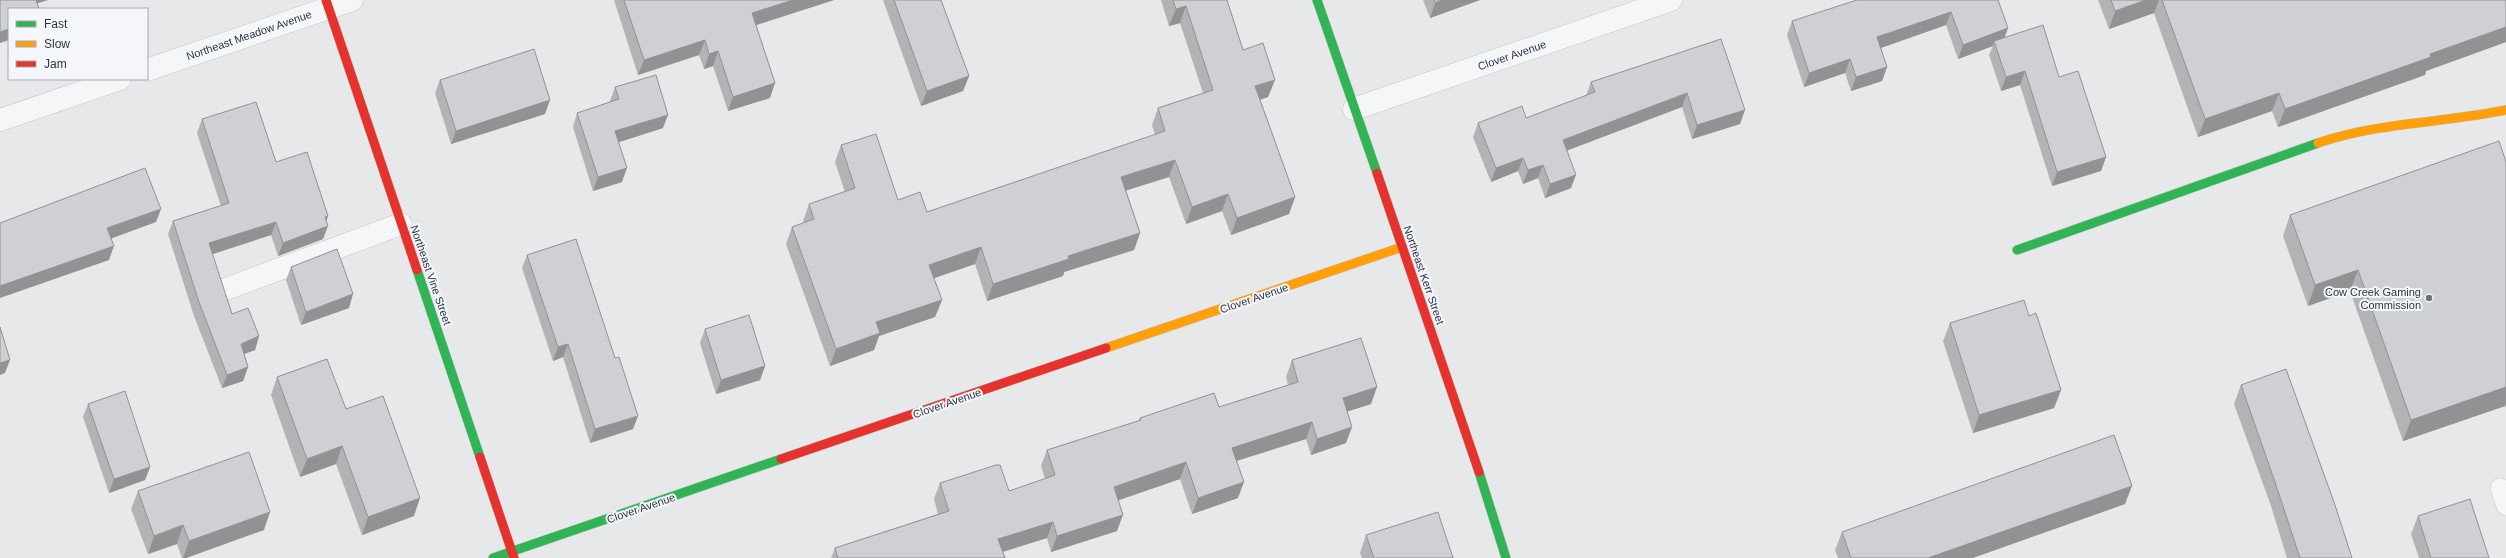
<svg xmlns="http://www.w3.org/2000/svg" width="2506" height="558" viewBox="0 0 2506 558" font-family="Arial,sans-serif">
<style>
.lines{fill:none;stroke-linecap:round;stroke-linejoin:round}
.lane-casing{stroke:#c4c6c8;stroke-width:20}
.street-casing{stroke:#c4c6c8;stroke-width:23}
.fast-casing{stroke:#c4c6c8;stroke-width:10}
.slow-casing{stroke:#c4c6c8;stroke-width:10}
.jam-casing{stroke:#c4c6c8;stroke-width:10}
.lane{stroke:#f5f6f7;stroke-width:19}
.street{stroke:#f5f6f7;stroke-width:22}
.fast{stroke:#30b455;stroke-width:9}
.slow{stroke:#ff9f0a;stroke-width:9}
.jam{stroke:#e5322d;stroke-width:9}
.wall{fill:#b1b3b5}
.shaded-wall{fill:#909294}
.building{fill:#ced0d3;stroke:#909294}
.poi-dot{fill:#6c737f;stroke:#f4f6f9;stroke-width:1.5}
.labels{text-anchor:middle;dominant-baseline:central;stroke-width:4;stroke-linejoin:round;paint-order:stroke}
.street-label{font-size:11px;fill:#2b3445;stroke:#f4f6f9}
.poi-label{font-size:11px;fill:#2b3445;stroke:#f4f6f9;text-anchor:end}
</style>
<rect width="100%" height="100%" fill="#e6e8ea"/>
<g class="lines">
<g class="lane-casing">
<path id="lane" d="M2500 488 2506 506"/>
</g>
<g class="street-casing">
<g id="street">
<path d="M147 70 352 0"/>
<path d="M1354 109 1671 0"/>
<path d="M0 120 120 79"/>
<path d="M226 289 401 224"/>
</g>
</g>
<g class="fast-casing">
<g id="fast">
<path d="M1317 0 1377 173"/>
<path d="M2017 250 2318 143"/>
<path d="M417 270 480 457"/>
<path d="M1479 472 1506 558"/>
<path d="M493 558 781 459"/>
</g>
</g>
<g class="slow-casing">
<g id="slow">
<path d="M2318 143C2379 122 2444 123 2506 110"/>
<path d="M1106 348 1402 247"/>
</g>
</g>
<g class="jam-casing">
<g id="jam">
<path d="M326 0 417 270"/>
<path d="M1377 173 1479 472"/>
<path d="M480 457 514 558"/>
<path d="M781 459 1106 348"/>
</g>
</g>
<use href="#lane" class="lane"/>
<use href="#street" class="street"/>
<use href="#fast" class="fast"/>
<use href="#slow" class="slow"/>
<use href="#jam" class="jam"/>
</g>
<g class="wall">
<path d="M614 0H834L756 25 770 98 728 111 713 66 704 69 699 55 638 75Z"/>
<path d="M883 0H941L969 76 963 91 921 106Z"/>
<path d="M1161 0H1227L1243 50 1268 97 1260 100 1295 197 1289 214 1231 235 1222 211 1186 224 1169 177 1126 190 1140 233 1134 250 1064 272 1063 276 987 301 975 264 934 278 942 300 935 317 879 336 874 350 830 366 786 244 792 227 804 223 803 221 809 204 845 192 835 162 841 145 898 200 927 212 1155 135 1152 125 1158 108 1203 93 1180 23 1169 26Z"/>
<path d="M1423 0H1480L1430 18Z"/>
<path d="M1998 0 2004 38 2059 77 2106 157 2101 171 2052 186 2020 85 2001 91 1989 55 1993 46 1958 59 1946 25 1881 48 1887 67 1882 81 1851 91 1845 73 1804 87 1787 35 1792 21Z"/>
<path d="M2098 0H2506V42L2426 71 2425 75 2278 127 2272 111 2198 137 2154 13 2109 29Z"/>
<path d="M1721 39 1740 124 1692 139 1682 107 1567 150 1571 188 1545 198 1538 178 1523 184 1518 171 1491 182 1473 137 1478 123 1526 118 1586 96 1591 82Z"/>
<path d="M440 80 545 114 451 144 435 93Z"/>
<path d="M615 87 663 128 619 142 622 182 593 191 573 127 577 113 611 102 610 101Z"/>
<path d="M202 119 276 162 328 216 326 220 323 239 278 256 271 235 212 254 232 314 259 336 255 350 244 354 248 367 243 381 222 388 194 316 168 234 173 221 221 206 197 133Z"/>
<path d="M2506 162V408L2505 406 2403 441 2350 291 2308 306 2283 236 2290 215Z"/>
<path d="M527 255 633 429 590 443 563 357 553 361 522 268Z"/>
<path d="M291 267 349 308 301 325 286 280Z"/>
<path d="M2029 316 2061 390 2054 408 1973 433 1943 341 1950 323Z"/>
<path d="M705 329 765 366 760 380 716 394 700 343Z"/>
<path d="M1292 360 1371 404 1347 411 1346 443 1311 455 1306 439 1237 461 1238 498 1192 514 1180 479 1118 500 1117 531 1051 552 1047 538 1003 552 1005 558H831L835 548 938 514 934 499 940 483 1009 491 1045 479 1041 466 1047 450 1139 421 1140 418 1219 407 1288 385 1286 377Z"/>
<path d="M277 377 346 409 414 516 362 535 336 464 300 477 271 395Z"/>
<path d="M2241 385 2352 558H2287L2270 503 2234 404Z"/>
<path d="M88 404 150 467 145 480 109 493 83 417Z"/>
<path d="M138 491 264 530 186 558H182L177 544 148 554 131 509Z"/>
<path d="M2125 504 1972 558H1838L1835 550 1842 532Z"/>
<path d="M2418 516 2489 558H2419L2411 534Z"/>
<path d="M1366 535 1453 558H1362L1360 553Z"/>
</g>
<g class="shaded-wall">
<path d="M31 0H48L29 6Z"/>
<path d="M793 0H834L747 28 752 13Z"/>
<path d="M1443 0H1480L1430 18 1435 3Z"/>
<path d="M2146 0H2159L2154 13 2109 29 2115 11Z"/>
<path d="M1186 6 1180 23 1169 26 1176 9Z"/>
<path d="M1951 12 1946 25 1872 51 1877 37Z"/>
<path d="M2506 27V42L2426 71 2425 75 2278 127 2285 109 2430 54Z"/>
<path d="M2008 28 2003 42 1994 41 1993 46 1958 59 1963 45Z"/>
<path d="M9 29V40L0 43V32Z"/>
<path d="M705 40 699 55 638 75 644 60Z"/>
<path d="M718 51 713 66 704 69 709 54Z"/>
<path d="M1850 59 1845 73 1804 87 1809 73Z"/>
<path d="M1887 67 1882 81 1851 91 1856 77Z"/>
<path d="M2025 71 2020 85 2001 91 2006 77Z"/>
<path d="M969 76 963 91 921 106 927 91Z"/>
<path d="M1275 80 1268 97 1249 103 1255 86Z"/>
<path d="M775 83 770 98 728 111 733 97Z"/>
<path d="M1687 93 1682 107 1558 154 1563 140Z"/>
<path d="M2279 93 2272 111 2198 137 2205 119Z"/>
<path d="M550 100 545 114 451 144 456 131Z"/>
<path d="M1745 110 1740 124 1692 139 1697 125Z"/>
<path d="M668 115 663 128 610 145 615 131Z"/>
<path d="M2106 157 2101 171 2052 186 2057 172Z"/>
<path d="M1523 158 1518 171 1491 182 1496 168Z"/>
<path d="M1175 160 1169 177 1115 194 1121 177Z"/>
<path d="M1543 165 1538 178 1523 184 1528 170Z"/>
<path d="M627 168 622 182 593 191 598 177Z"/>
<path d="M1576 175 1571 188 1545 198 1550 184Z"/>
<path d="M1228 194 1222 211 1186 224 1192 207Z"/>
<path d="M1295 197 1289 214 1231 235 1237 218Z"/>
<path d="M161 209 156 222 102 242 107 228Z"/>
<path d="M328 216 324 228 328 226 323 239 278 256 283 243 325 217Z"/>
<path d="M276 222 271 235 204 257 209 243Z"/>
<path d="M1140 233 1134 250 1064 272 1063 276 987 301 993 284 1068 256Z"/>
<path d="M114 246 109 260 0 298V286Z"/>
<path d="M981 247 975 264 923 282 929 265Z"/>
<path d="M2358 270 2350 291 2308 306 2315 285Z"/>
<path d="M353 294 349 308 301 325 306 312Z"/>
<path d="M942 300 935 317 879 336 874 350 830 366 836 349 876 322Z"/>
<path d="M259 336 255 350 236 357 241 344Z"/>
<path d="M568 344 563 357 553 361 558 347Z"/>
<path d="M10 360 5 373 0 375V363Z"/>
<path d="M765 366 760 380 716 394 721 380Z"/>
<path d="M248 367 243 381 222 388 227 375Z"/>
<path d="M1377 387 1371 404 1337 415 1343 398Z"/>
<path d="M2506 387V403L2505 406 2403 441 2411 420Z"/>
<path d="M2061 390 2054 408 1973 433 1979 415Z"/>
<path d="M638 416 633 429 590 443 595 429Z"/>
<path d="M1312 422 1306 439 1226 464 1232 448Z"/>
<path d="M1352 427 1346 443 1311 455 1317 439Z"/>
<path d="M342 446 336 464 300 477 307 459Z"/>
<path d="M1186 462 1180 479 1108 504 1114 487Z"/>
<path d="M150 467 145 480 109 493 114 479Z"/>
<path d="M1244 482 1238 498 1192 514 1198 498Z"/>
<path d="M2132 486 2125 504 1973 558H1928Z"/>
<path d="M420 498 414 516 362 535 368 517Z"/>
<path d="M270 512 264 530 186 558H183L189 541Z"/>
<path d="M1123 515 1117 531 1051 552 1057 536Z"/>
<path d="M1053 522 1047 538 992 555 998 539Z"/>
<path d="M183 525 177 544 148 554 154 536Z"/>
</g>
<g class="building">
<path d="M0 0H36L39 9H9V29L0 32Z"/>
<path d="M624 0H793L752 13 775 83 733 97 718 51 709 54 705 40 644 60Z"/>
<path d="M894 0H941L969 76 927 91Z"/>
<path d="M1173 0H1227L1243 50 1263 43 1275 80 1255 86 1295 197 1237 218 1228 194 1192 207 1175 160 1121 177 1140 233 1068 256 1069 259 993 284 981 247 929 265 942 300 876 322 880 333 836 349 792 227 814 219 809 204 855 188 841 145 876 134 898 200 920 192 927 212 1165 131 1158 108 1213 90 1186 6 1176 9Z"/>
<path d="M1434 0H1443L1435 3Z"/>
<path d="M1857 0H1998L2008 28 1963 45 1951 12 1877 37 1887 67 1856 77 1850 59 1809 73 1792 21Z"/>
<path d="M2111 0H2146L2115 11Z"/>
<path d="M2162 0H2506V27L2430 54 2431 57 2285 109 2279 93 2205 119Z"/>
<path d="M2043 25 2059 77 2078 71 2106 157 2057 172 2025 71 2006 77 1994 41Z"/>
<path d="M1721 39 1745 110 1697 125 1687 93 1563 140 1576 175 1550 184 1543 165 1528 170 1523 158 1496 168 1478 123 1522 106 1526 118 1595 92 1591 82Z"/>
<path d="M534 49 550 100 456 131 440 80Z"/>
<path d="M656 75 668 115 615 131 627 168 598 177 577 113 619 99 615 87Z"/>
<path d="M256 102 276 162 307 152 328 216 325 217 328 226 283 243 276 222 209 243 232 314 248 308 259 336 241 344 248 367 227 375 199 302 173 221 229 203 202 119Z"/>
<path d="M2499 141 2506 162V387L2411 420 2358 270 2315 285 2290 215Z"/>
<path d="M145 168 161 209 107 228 114 246 0 286V223Z"/>
<path d="M576 239 615 358 619 357 638 416 595 429 568 344 558 347 527 255Z"/>
<path d="M337 249 353 294 306 312 291 267Z"/>
<path d="M2024 300 2029 316 2036 313 2061 390 1979 415 1950 323Z"/>
<path d="M749 315 765 366 721 380 705 329Z"/>
<path d="M0 327 10 360 0 363Z"/>
<path d="M1361 338 1377 387 1343 398 1352 427 1317 439 1312 422 1232 448 1244 482 1198 498 1186 462 1114 487 1123 515 1057 536 1053 522 998 539 1005 558H838L835 548 949 511 940 483 996 465H1000L1009 491 1055 475 1047 450 1141 420 1140 418 1214 393 1219 407 1298 382 1292 360Z"/>
<path d="M327 359 346 409 383 396 420 498 368 517 342 446 307 459 277 377Z"/>
<path d="M2286 369 2335 505 2352 558H2300L2276 485 2241 385Z"/>
<path d="M125 391 150 467 114 479 88 404Z"/>
<path d="M2114 435 2132 486 1928 558H1851L1842 532Z"/>
<path d="M249 452 270 512 189 541 183 525 154 536 138 491Z"/>
<path d="M2470 499 2489 558H2431L2418 516Z"/>
<path d="M1438 512 1453 558H1374L1366 535Z"/>
</g>
<circle class="poi-dot" cx="2429" cy="298" r="4"/>
<g class="labels">
<g class="street-label">
<text transform="translate(249 35) rotate(-19)">Northeast Meadow Avenue</text>
<text transform="translate(1512 55) rotate(-19)">Clover Avenue</text>
<text transform="translate(431 275) rotate(71)">Northeast Vine Street</text>
<text transform="translate(1424 275) rotate(71)">Northeast Kerr Street</text>
<text transform="translate(1254 298) rotate(-19)">Clover Avenue</text>
<text transform="translate(947 403) rotate(-19)">Clover Avenue</text>
<text transform="translate(641 508) rotate(-19)">Clover Avenue</text>
</g>
<g class="poi-label">
<text x="2421" y="292">Cow Creek Gaming<tspan x="2421" dy="13">Commission</tspan></text>
</g>
</g>
<rect x="8" y="8" width="140" height="72" fill="#f4f6f9" stroke="#a4a8b1"/>
<rect x="16" y="21" width="20" height="6" fill="#30b455" stroke="#a4a8b1"/>
<text x="44" y="28" font-size="12" fill="#2b3445">Fast</text>
<rect x="16" y="41" width="20" height="6" fill="#ff9f0a" stroke="#a4a8b1"/>
<text x="44" y="48" font-size="12" fill="#2b3445">Slow</text>
<rect x="16" y="61" width="20" height="6" fill="#e5322d" stroke="#a4a8b1"/>
<text x="44" y="68" font-size="12" fill="#2b3445">Jam</text>
</svg>
